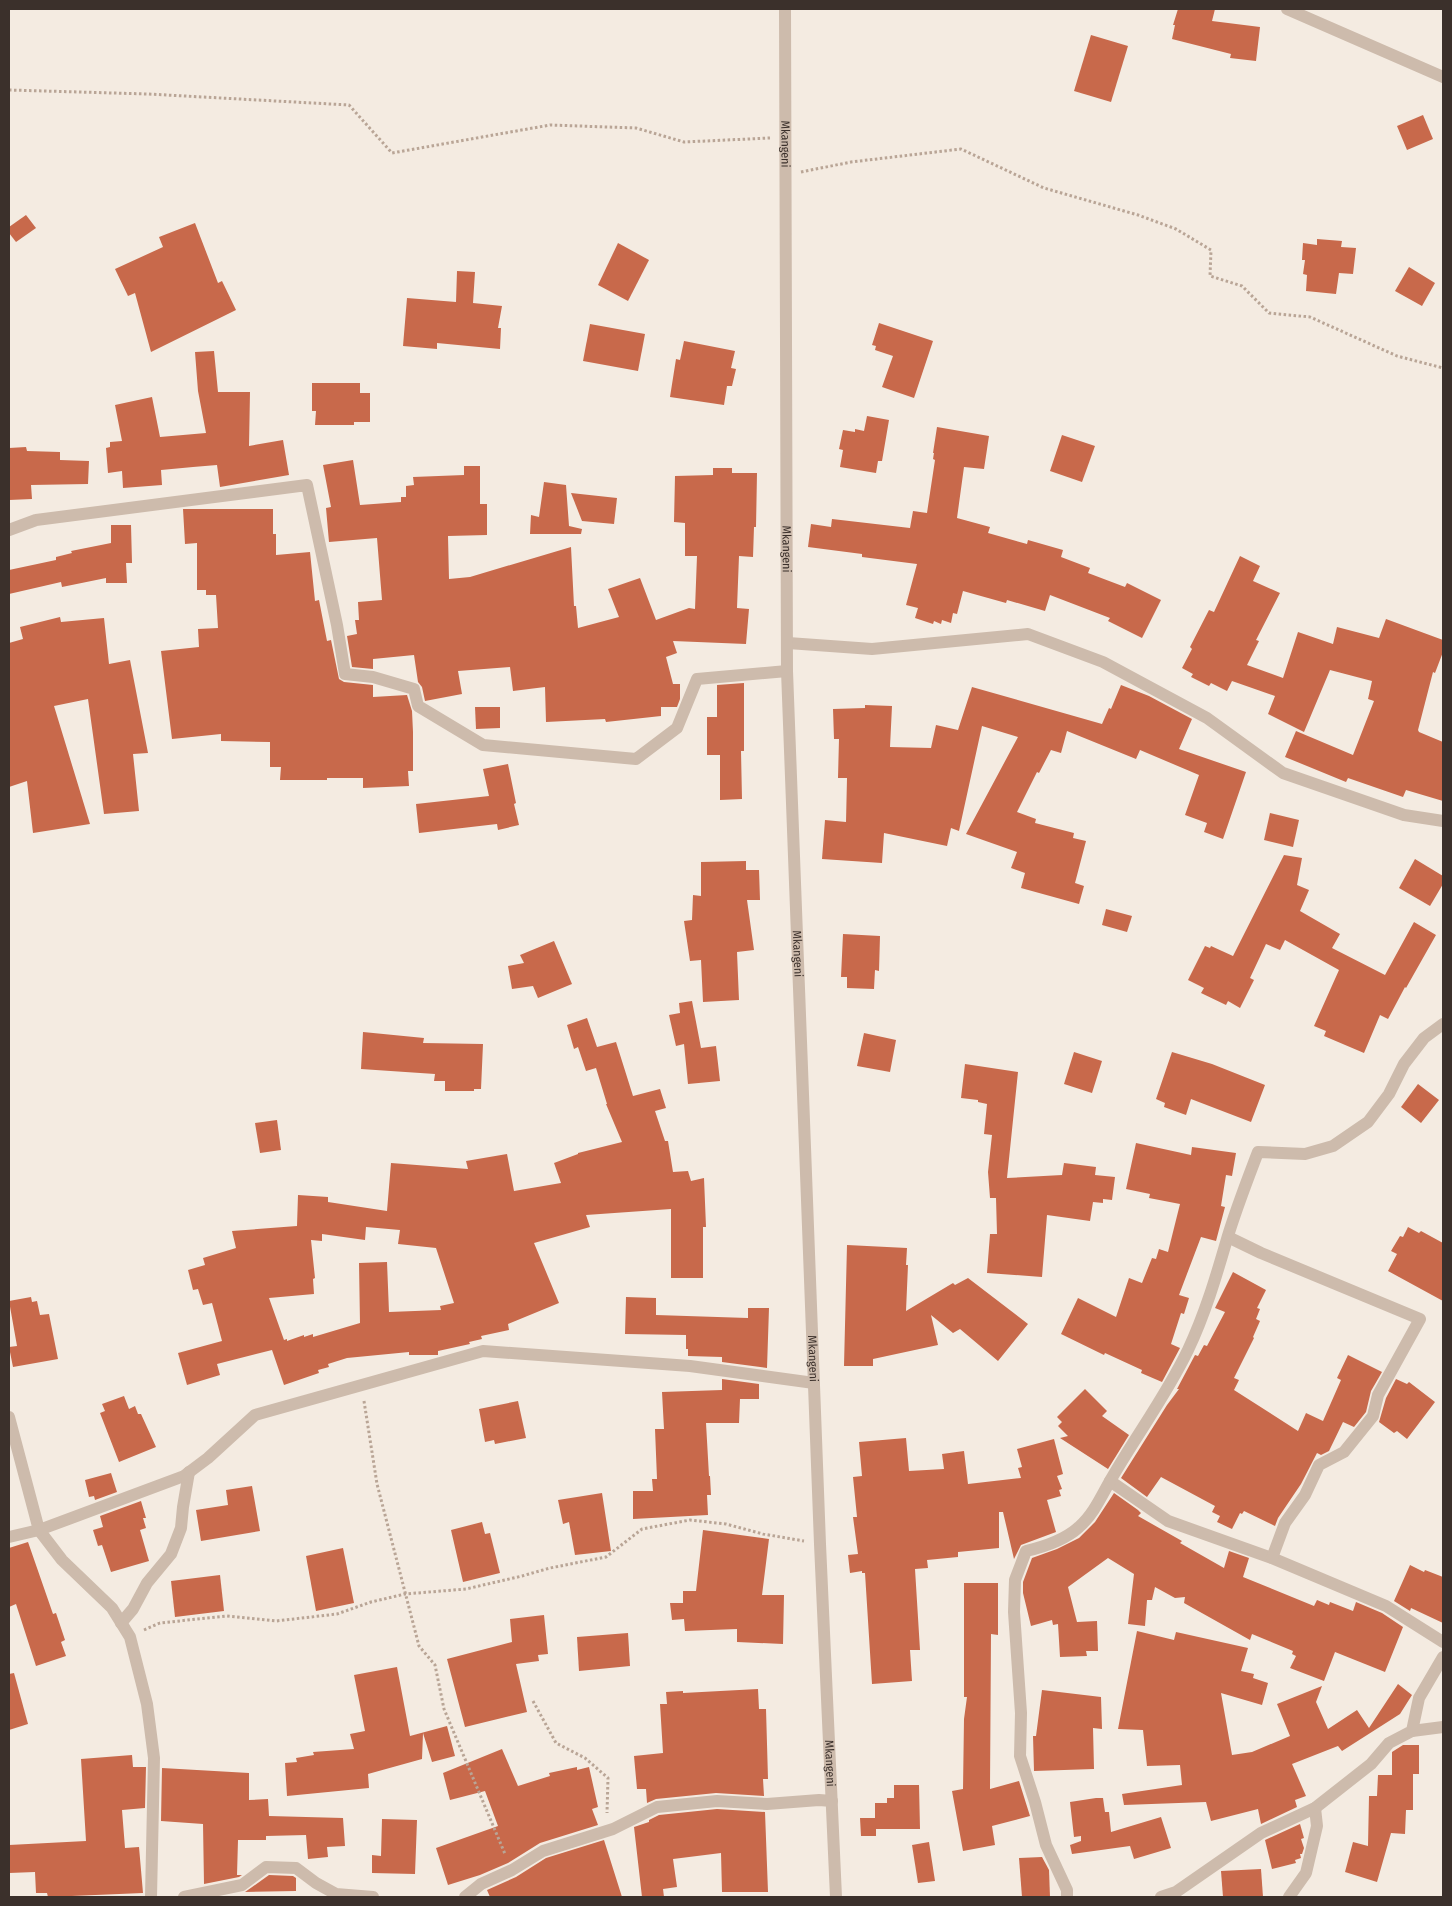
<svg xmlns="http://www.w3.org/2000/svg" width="1452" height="1906" viewBox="0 0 1452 1906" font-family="'Fira Sans Condensed',sans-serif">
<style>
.building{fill:#c8694b;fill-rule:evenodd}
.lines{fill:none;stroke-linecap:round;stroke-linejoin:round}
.path{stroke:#b9a596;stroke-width:3;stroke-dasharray:2.5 2.5;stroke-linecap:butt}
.minor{stroke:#cdbbac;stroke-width:12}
.tertiary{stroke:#cdbbac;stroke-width:12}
.labels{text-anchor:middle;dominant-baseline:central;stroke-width:4;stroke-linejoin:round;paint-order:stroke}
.street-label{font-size:12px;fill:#3b302b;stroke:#fbf5ee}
</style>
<rect width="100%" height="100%" fill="#f4ebe1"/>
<g class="building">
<path d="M1178 9H1215L1212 21 1260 27 1256 61 1230 58 1231 54 1172 39 1175 25H1173Z"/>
<path d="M1091 35 1128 46 1111 102 1074 91Z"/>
<path d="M1423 115 1433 139 1407 150 1397 126Z"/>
<path d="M26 215 36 228 16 242 9 233V227Z"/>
<path d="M195 223 218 283 222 281 236 310 151 352 135 293 128 296 115 269 163 247 159 237Z"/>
<path d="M1317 239 1342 241 1341 247 1356 248 1353 274 1339 273 1336 294 1306 291 1307 275 1303 274 1305 260H1302L1303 243 1317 245Z"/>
<path d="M618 243 649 260 628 301 598 285Z"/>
<path d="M1409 267 1435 283 1422 306 1395 291Z"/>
<path d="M457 271 475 272 473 303 502 306 498 328H501L500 349 437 343V349L403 346 407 298 456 302Z"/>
<path d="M879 323 933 341 914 398 882 387 893 356 875 350 876 346 872 345Z"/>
<path d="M590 324 645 334 638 371 583 361Z"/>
<path d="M684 341 735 351 731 368 736 369 732 386H727L724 405 670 397 676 359 680 360Z"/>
<path d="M214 351 218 392H250L249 446 283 440 289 475 220 487 217 465 193 467 161 470 162 485 123 488 122 471 108 473 106 448 110 447V442L122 441 115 405 152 397 160 437 206 433 198 391 195 352Z"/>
<path d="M312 383H360V393H370V422H354V425H315L316 411H312Z"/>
<path d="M867 416 889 420 882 461H878L876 473 840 467 843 450 839 449 843 430 855 432V429L864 431Z"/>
<path d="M937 427 989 436 984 469 964 467 957 518 990 527 988 533 1027 544 1028 540 1063 550 1061 557 1090 568 1088 573 1125 587 1127 583 1161 600 1142 638 1108 621 1110 618 1050 595 1045 611 1007 600 1006 603 963 591 957 614 953 613 951 623 942 620 941 624 934 621 933 624 915 618 918 608 906 605 917 564 862 557V554L808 547 811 524 831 527 832 519 910 528 913 511 927 513 935 460 933 459 934 453H933Z"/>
<path d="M1062 435 1095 446 1082 482 1050 471Z"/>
<path d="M26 447 27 451 60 452V460L89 461 88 484 31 485 32 499 9 500V448Z"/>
<path d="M353 460 360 505 401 502V497H406V486L414 485 413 477 464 475V466H480V504H487V535L448 536 449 579 470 577 571 547 574 606H576L578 628 619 617 608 589 640 578 656 620 689 608 695 609 697 556H685V523L674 522 675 476 713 475V468H732V473H757L756 527H754L753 557 739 556 737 608 749 609 746 644 673 641 677 653 666 657 673 684H680V699L677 707H661V716L606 722 605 719 546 722 545 687 513 691 510 667 458 671 462 694 425 701 422 687 418 682 414 655 373 659V669L352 667 347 636 357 634 355 620H359L358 602 382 600 377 538 329 542 326 508 331 507 323 465Z"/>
<path d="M544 482 566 485 569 526 582 529 581 534H530L531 515 539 517Z"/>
<path d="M571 493 617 498 614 524 582 521Z"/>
<path d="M183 509H273V534H276V555L310 552 315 601 319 600 327 641 331 640 339 679 344 682 373 685V697L407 695 412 711 413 732V771H408L409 786 363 788V778H327V780H280L281 767H270V742L221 741V734L172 739 161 651 199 647 198 629 218 628 216 595H206V590H197V543L185 544Z"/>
<path d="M111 525H131L132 563H126L127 583H106V578L62 587 61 582 9 594V570L56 560V557L72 553 71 551 111 543Z"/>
<path d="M1240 556 1260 566 1253 581 1280 593 1256 640 1259 641 1247 665 1283 678 1298 632 1333 644 1337 627 1379 638 1386 619 1443 640V652L1435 673 1433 672 1418 730 1419 732 1443 742V801L1406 790 1403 797 1348 778 1346 782 1285 757 1296 731 1353 755 1374 701 1368 699 1372 681 1330 670 1304 732 1268 714 1275 696 1232 681 1227 691 1211 683 1209 686 1191 677 1193 674 1182 668 1192 649 1190 647 1209 610 1214 612Z"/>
<path d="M60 617 61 622 104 618 109 664 130 660 148 753 133 754 139 811 104 814 88 699 54 706 90 824 33 833 27 781 9 787V643L23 639 20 627Z"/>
<path d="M744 683V751H741L742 799 720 800V755H707V717H717V685Z"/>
<path d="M1121 685 1149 696 1192 719 1179 749 1246 772 1223 839 1204 832 1207 823 1185 815 1199 775 1140 750 1136 759 1067 731 1061 753 1051 750 1039 773 1037 772 1017 812 1036 819 1035 823 1074 833 1073 838 1086 841 1075 883 1084 886 1079 904 1021 888 1025 873 1011 868 1017 852 966 834 1018 737 982 726 959 831 951 828 947 846 884 833 882 863 822 859 825 820 846 822 847 778H838L839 739H834L833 709 865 708V705L892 706 890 747 931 748 936 725 958 730 972 687 1102 724 1109 708 1111 709Z"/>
<path d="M475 707H500V728L476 729Z"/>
<path d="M508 764 516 803 514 804 519 825 498 830 497 824 419 833 416 804 489 796 483 769Z"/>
<path d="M1270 813 1299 820 1293 847 1264 840Z"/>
<path d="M1284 855 1302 858 1297 885 1309 890 1300 911 1340 934 1332 948 1385 975 1414 922 1436 935 1406 988 1405 987 1388 1019 1380 1015 1364 1053 1324 1036 1326 1031 1314 1026 1339 970 1285 940 1280 950 1266 944 1250 978 1254 980 1240 1008 1228 1001 1226 1005 1201 993 1204 988 1188 980 1205 946 1210 948 1211 946 1233 956Z"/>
<path d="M1415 859 1443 876V884L1430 906 1399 888Z"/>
<path d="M746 861V870H759L760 900H747L754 950 737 952 739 1000 703 1002 701 960 690 961 684 921 692 920 693 895 701 896V862Z"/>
<path d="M1106 909 1132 916 1127 932 1102 925Z"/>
<path d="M843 934 880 936 879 971 875 970 874 989 847 988V977H841Z"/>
<path d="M554 941 572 984 538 998 533 986 512 989 508 966 524 963 520 955Z"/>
<path d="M692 1001 701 1048 716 1046 720 1081 688 1084 684 1044 676 1046 669 1015 680 1013 679 1003Z"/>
<path d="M587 1018 597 1047 616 1042 633 1096 660 1089 666 1108 655 1111 665 1141H668L673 1172 688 1171 691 1181 704 1178 706 1227H703V1278H671V1209L586 1215 590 1227 534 1243 559 1303 508 1324 509 1330 481 1336 482 1339 469 1342 470 1344 438 1351V1355H409V1352L347 1358 328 1364 329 1367 318 1370 319 1373 284 1385 272 1350 217 1364 220 1375 187 1385 178 1353 222 1341 212 1303 203 1305 198 1289 193 1290 188 1270 205 1265 203 1258 236 1248 232 1231 297 1226 298 1195 328 1197V1202L387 1211 391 1163 468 1169 466 1161 507 1154 514 1191 561 1183 554 1163 578 1154V1153L622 1142 606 1104H607L596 1068 586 1071 578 1047 574 1049 567 1025ZM366 1227 400 1230 398 1244 436 1248 454 1303 440 1306 441 1310 389 1312 387 1262 359 1263 360 1323 313 1337V1334L304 1337V1335L287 1341V1339L284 1340 269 1298 314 1294 313 1279 315 1278 311 1240 322 1241V1234L365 1240Z"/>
<path d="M363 1032 424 1038 423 1043 483 1044 481 1089H474V1091H445V1081H434L435 1074 361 1069Z"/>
<path d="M864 1033 896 1040 890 1072 857 1066Z"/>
<path d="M1074 1052 1102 1061 1092 1093 1064 1084Z"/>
<path d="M1172 1052 1212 1064 1265 1085 1251 1122 1191 1099 1186 1115 1164 1107 1165 1103 1156 1099Z"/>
<path d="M965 1064 1018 1072 1007 1178 1062 1175 1064 1163 1096 1167 1095 1175 1115 1177 1112 1200 1103 1199V1203L1093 1202 1090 1221 1047 1215 1042 1277 987 1273 990 1234H997L996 1198H990L988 1172 992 1135 984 1134 987 1104 978 1102V1100L961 1098Z"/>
<path d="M1418 1084 1439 1100 1421 1123 1401 1107Z"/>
<path d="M277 1120 281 1150 260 1153 255 1123Z"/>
<path d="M1136 1143 1191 1155 1192 1147 1236 1153 1232 1176 1226 1175 1221 1206 1225 1207 1216 1241 1201 1237 1179 1295 1189 1298 1184 1314 1181 1313 1171 1344 1180 1348 1162 1382 1141 1373 1142 1370 1105 1353 1104 1355 1061 1334 1078 1298 1116 1317 1129 1278 1142 1283 1152 1258 1156 1259 1159 1249 1168 1252 1180 1204 1149 1198 1150 1194 1126 1189Z"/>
<path d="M1408 1227 1419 1233 1421 1231 1443 1243V1301L1388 1271 1397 1254 1391 1251 1400 1236 1403 1237Z"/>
<path d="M847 1245 907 1248 906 1265H908L906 1311 953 1283 955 1285 968 1278 1028 1324 998 1361 960 1329 953 1333 931 1315 938 1345 873 1359V1366H844Z"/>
<path d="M1233 1272 1266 1290 1257 1308 1260 1309 1256 1319 1260 1321 1253 1337 1254 1338 1234 1378 1239 1380 1234 1390 1298 1431 1306 1413 1323 1421 1341 1380 1337 1378 1348 1355 1382 1372 1371 1391 1366 1412 1354 1427 1343 1422 1329 1451 1321 1455 1317 1453 1301 1484 1278 1518 1275 1526 1244 1511 1242 1514 1240 1513 1232 1529 1217 1522 1220 1516 1212 1512 1215 1506 1161 1477 1147 1497 1121 1478 1167 1405 1179 1389H1177L1195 1355 1198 1356 1204 1345 1207 1346 1225 1312 1215 1308Z"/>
<path d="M31 1297 32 1302 37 1301 40 1315 49 1314 58 1359 13 1367 9 1347 17 1346 9 1301Z"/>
<path d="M626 1297 656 1298V1315L748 1318V1308H769L767 1368 722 1362V1357L688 1356V1349H686V1335L625 1334Z"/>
<path d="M722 1379 759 1384V1399H740L739 1423H706L709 1476H710L711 1495H707L708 1515 633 1519V1491H653L652 1479H657L655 1429H664L662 1392 722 1390Z"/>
<path d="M1396 1379 1407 1384 1409 1382 1435 1402 1407 1439 1397 1431 1394 1433 1379 1422 1386 1398Z"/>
<path d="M1085 1389 1107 1411 1102 1416 1129 1435 1108 1469 1060 1438 1068 1436 1058 1426 1062 1422 1057 1417Z"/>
<path d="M124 1396 129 1409 135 1406 138 1414H141L156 1447 119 1462 100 1413 105 1411 102 1404Z"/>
<path d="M518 1401 526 1438 495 1444 494 1440 485 1442 479 1409Z"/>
<path d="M906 1438 909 1471 944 1469 942 1454 964 1451 968 1484 1021 1478 1018 1468 1022 1467 1017 1449 1054 1439 1063 1474 1057 1476 1062 1489 1059 1490 1061 1496 1047 1500 1056 1532 1021 1545 1014 1559 1003 1512H999V1548L958 1552V1557L927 1560 928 1568 915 1569 920 1650H910L912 1681 872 1684 865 1573H862V1571L850 1573 848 1555 858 1554 853 1517H857L853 1477 862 1476 859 1442Z"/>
<path d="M111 1473 117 1492 95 1500 94 1496 89 1497 85 1480Z"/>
<path d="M252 1486 260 1531 201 1541 196 1510 228 1505 226 1490Z"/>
<path d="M602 1493 611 1551 575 1555 569 1522 563 1524 558 1500Z"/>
<path d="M1114 1493 1138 1510 1141 1513 1138 1516 1182 1541 1180 1543 1224 1568 1229 1551 1249 1558 1243 1577 1314 1606 1317 1600 1329 1605 1330 1602 1353 1611 1356 1602 1382 1613 1403 1627 1385 1672 1335 1652 1324 1681 1290 1668 1296 1656 1292 1654 1293 1651 1252 1634 1250 1640 1184 1603 1185 1597 1175 1598 1155 1587 1152 1600H1147L1145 1626 1128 1624 1134 1574 1108 1558 1068 1587 1077 1622 1097 1621 1098 1651H1086L1087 1656 1060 1657 1058 1624 1053 1625 1052 1620 1031 1626 1023 1593V1582L1032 1558 1057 1549 1079 1538 1095 1522Z"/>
<path d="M141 1501 146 1518H143L146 1528 140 1530 149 1561 111 1572 102 1545 98 1546 93 1530 103 1527 100 1516Z"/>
<path d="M482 1522 485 1534 490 1533 500 1573 463 1582 451 1530Z"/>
<path d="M703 1530 769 1539 762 1595H784L783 1644 737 1642V1629L685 1631 684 1619 672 1620 670 1603H683V1591H696Z"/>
<path d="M28 1542 53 1614 56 1613 65 1640 61 1642 66 1656 36 1666 16 1604 9 1607V1548Z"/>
<path d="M343 1548 354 1603 316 1611 306 1556Z"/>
<path d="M1410 1565 1424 1572 1425 1570 1443 1577V1623L1411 1608 1410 1611 1394 1601Z"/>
<path d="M220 1575 224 1611 175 1617 171 1581Z"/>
<path d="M964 1583H998V1635L991 1634 990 1789 1019 1781 1030 1816 992 1826 995 1845 963 1851 952 1791 963 1789 964 1719 967 1697H964Z"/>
<path d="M544 1615 548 1654 538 1655 539 1661 516 1664 527 1712 465 1727 447 1659 512 1642 510 1619Z"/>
<path d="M1137 1631 1174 1640 1176 1632 1248 1648 1241 1671 1254 1674 1253 1678 1268 1683 1262 1705 1221 1693 1232 1755 1252 1752 1290 1736 1277 1704 1322 1686 1316 1702 1328 1729 1357 1710 1369 1728 1398 1684 1412 1695 1400 1714 1342 1751 1338 1746 1292 1764 1306 1796 1295 1800 1297 1807 1261 1824 1258 1809 1211 1821 1206 1802 1124 1805 1122 1794 1182 1785 1180 1765 1147 1766 1143 1730 1118 1729Z"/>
<path d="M628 1633 630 1666 579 1671 577 1637Z"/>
<path d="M397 1667 410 1736 447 1726 455 1756 432 1762 423 1733 422 1759 368 1774 369 1788 287 1796 285 1763 297 1762 296 1758 314 1755 313 1752 354 1749 350 1734 365 1731 354 1675Z"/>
<path d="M14 1673 28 1724 9 1730V1674Z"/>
<path d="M758 1689 759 1709H766L768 1779H763L764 1796 716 1793 656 1799 647 1803 646 1789H637L634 1756 663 1753 660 1704H667L666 1692 683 1691V1693Z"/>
<path d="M1042 1690 1101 1697 1102 1729 1093 1728 1094 1769 1034 1771 1033 1736H1036Z"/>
<path d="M1403 1745H1419V1774H1413V1810H1406L1405 1834 1391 1833 1377 1882 1345 1872 1353 1842 1368 1846 1369 1796H1377L1378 1775H1392V1752Z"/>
<path d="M502 1749 518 1786 550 1776 549 1773 577 1767V1770L589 1767 598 1807 592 1809 598 1825 540 1843 508 1863 480 1875 448 1885 436 1848 498 1826 485 1791 450 1800 443 1773Z"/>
<path d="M132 1755 133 1767H146L145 1808 122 1810 125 1848 139 1847 143 1893 48 1897 47 1893H36L35 1872 9 1873V1845L86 1841 81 1759Z"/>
<path d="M162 1768 249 1773V1800L268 1799 269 1816 343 1818 345 1846 327 1847 328 1857 308 1859 306 1835 266 1836V1840H238L237 1875H242L239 1877 204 1884 203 1824 161 1821Z"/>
<path d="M894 1785H919L920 1829H876V1836H861L860 1818H875V1803H887V1798H894Z"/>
<path d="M1096 1798H1103L1105 1812H1109L1111 1832 1161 1817 1171 1848 1134 1859 1130 1846 1072 1854 1070 1845 1081 1841V1836L1074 1837 1070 1802Z"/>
<path d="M717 1809 765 1812 768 1892H722L721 1853 673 1859 677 1887 663 1889 664 1897H642L634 1827 649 1822V1820L659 1815Z"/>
<path d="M382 1819 417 1820 415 1874 372 1873V1855L381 1856Z"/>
<path d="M1300 1824 1304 1838 1301 1839 1304 1848 1302 1854H1300L1301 1858 1295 1860 1296 1863 1272 1869 1265 1840Z"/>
<path d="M604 1840 622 1897H490L487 1890 516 1877 546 1858Z"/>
<path d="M929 1842 935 1881 918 1883 912 1845Z"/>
<path d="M1042 1857 1049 1870 1050 1897H1022L1019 1858Z"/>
<path d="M1261 1869 1263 1897H1223L1221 1871Z"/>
<path d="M269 1875 293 1876 296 1878V1891L245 1892Z"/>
</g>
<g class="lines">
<g class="path">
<path d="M9 90 148 94 349 105 392 153 550 125 636 128 684 142 770 138"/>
<path d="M801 172 851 162 961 149 1044 188 1138 215 1176 229 1211 250 1210 276 1242 286 1269 313 1310 317 1397 356 1443 368"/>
<path d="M364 1401 377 1484 419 1646 435 1665 444 1709 505 1854"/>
<path d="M144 1630 160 1623 226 1616 276 1621 337 1614 371 1602 405 1594 466 1589 522 1576 550 1568 606 1557 642 1529 690 1520 726 1524 763 1534 804 1541"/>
<path d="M533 1701 556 1743 585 1758 608 1778 607 1813"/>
</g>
<g class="minor">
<path d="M1287 9 1443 77"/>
<path d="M9 530 36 520 307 485 337 625 345 674 373 677 414 689 418 706 483 745 636 759 677 728 697 679 787 671"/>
<path d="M788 643 872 649 1028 634 1103 662 1207 718 1283 773 1404 815 1443 821"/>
<path d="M1443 1024 1424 1038 1404 1064 1389 1094 1368 1122 1333 1146 1305 1154 1258 1152C1247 1181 1236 1209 1227 1239 1216 1277 1205 1314 1188 1350 1166 1396 1135 1437 1110 1481L1168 1521 1272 1558 1386 1606 1443 1642"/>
<path d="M1228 1237 1261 1253 1420 1319 1378 1395 1373 1416 1344 1452 1319 1465 1305 1495 1285 1523 1272 1558"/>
<path d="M9 1417 39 1530 62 1560 112 1608 130 1637 147 1704 154 1758 151 1897"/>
<path d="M9 1537 39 1530 184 1476 208 1458 255 1415 483 1351 690 1366 814 1383"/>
<path d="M121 1623 133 1609 147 1583 171 1554 181 1528 183 1507 189 1472"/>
<path d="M1412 1731 1443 1727"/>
<path d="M184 1897 242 1885 266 1867 296 1868 316 1883 336 1894 373 1897"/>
<path d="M465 1897 481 1884 512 1870 543 1851 613 1829 657 1807 717 1801 767 1804 819 1800 832 1801"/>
<path d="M1067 1897V1890L1046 1845 1035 1802 1020 1756 1021 1713 1014 1612 1015 1580 1026 1551C1043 1547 1066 1539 1079 1527 1093 1515 1101 1497 1110 1481"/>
<path d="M1161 1897 1176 1892 1261 1833 1315 1808 1371 1764 1389 1743 1412 1731 1419 1698 1443 1657"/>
<path d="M1289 1897 1306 1873 1317 1826 1315 1808"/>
</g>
<path class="tertiary" id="s1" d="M785 9 787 671 820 1544 836 1897"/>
</g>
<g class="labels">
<g class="street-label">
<text stroke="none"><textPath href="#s1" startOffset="135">Mkangeni</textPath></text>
<text stroke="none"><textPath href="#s1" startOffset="540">Mkangeni</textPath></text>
<text stroke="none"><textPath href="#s1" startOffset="945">Mkangeni</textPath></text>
<text stroke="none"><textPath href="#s1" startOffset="1350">Mkangeni</textPath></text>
<text stroke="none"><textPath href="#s1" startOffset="1755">Mkangeni</textPath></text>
</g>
</g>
<rect width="1452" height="1906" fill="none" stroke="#3b302b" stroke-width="20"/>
</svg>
